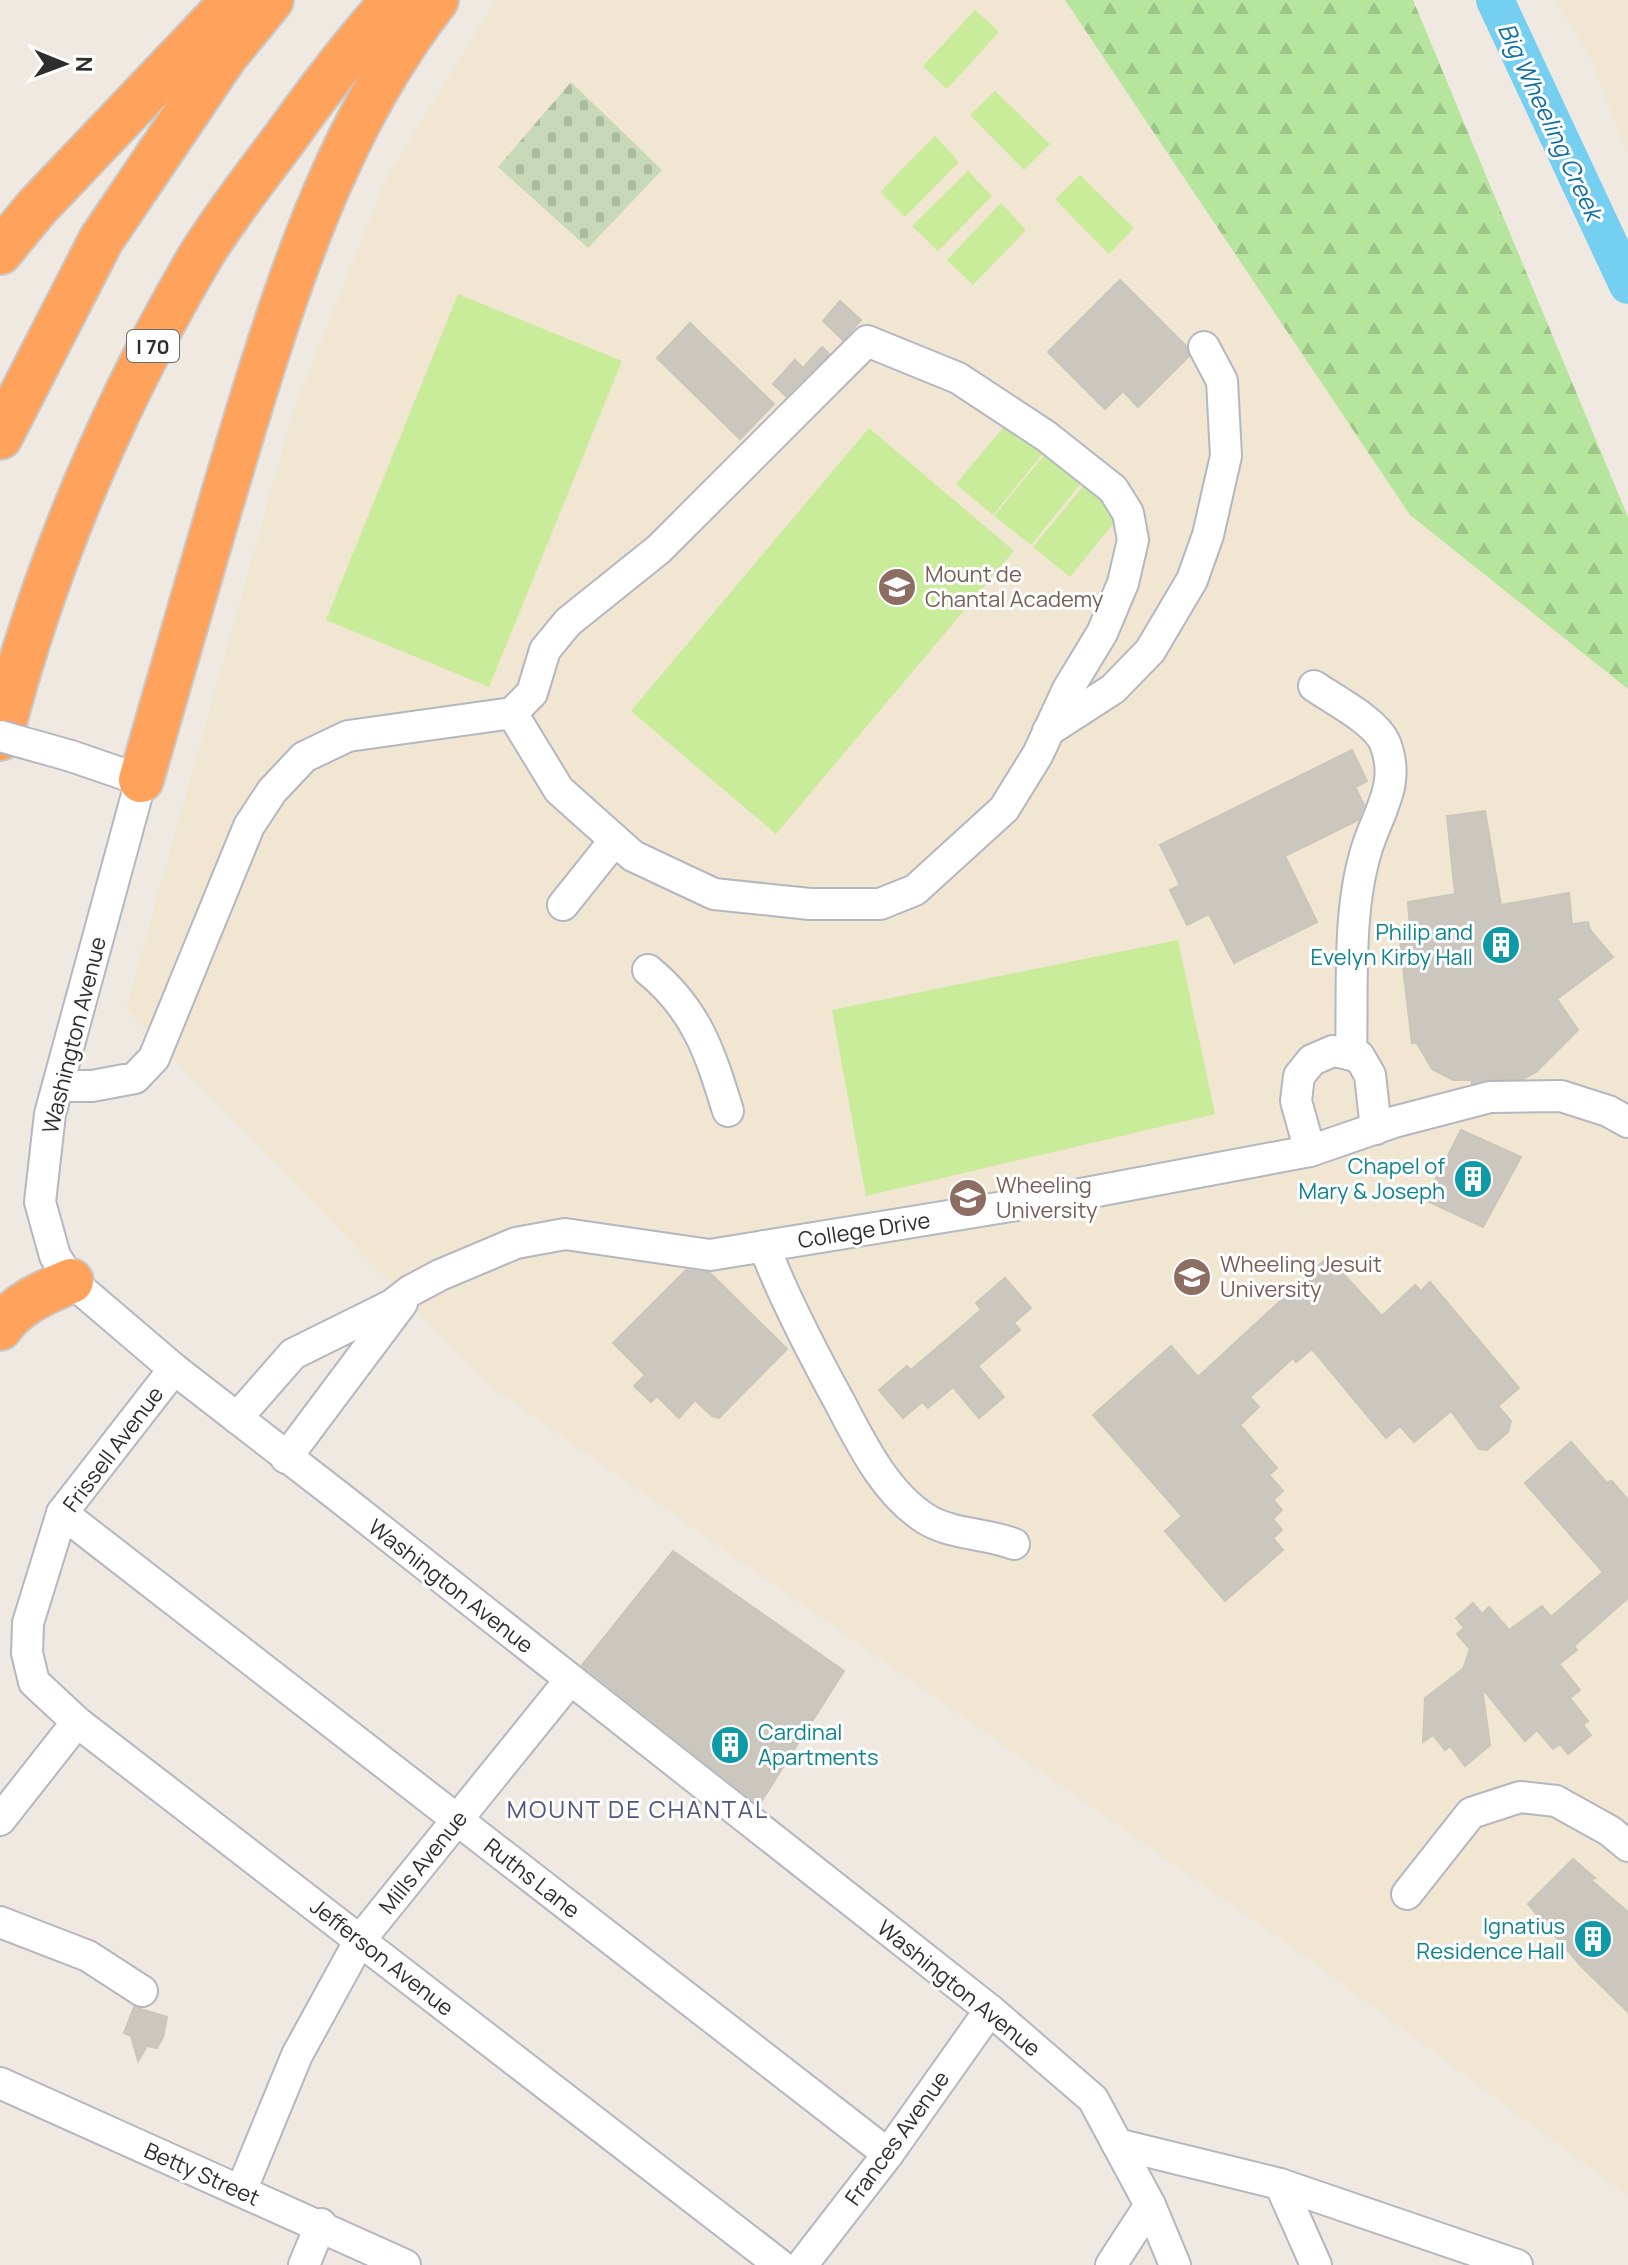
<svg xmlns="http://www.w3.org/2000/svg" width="1628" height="2265" viewBox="0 0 1628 2265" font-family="Manrope,sans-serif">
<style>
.education{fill:#f0e6d1}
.forest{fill:url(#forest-firs)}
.cemetery{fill:url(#cemetery-stones)}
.pitch{fill:#c9ec9a}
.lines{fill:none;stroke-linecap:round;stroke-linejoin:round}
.river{stroke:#75cff0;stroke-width:38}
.building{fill:#cbc7bf;stroke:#cbc5ba;stroke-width:2}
.minor-casing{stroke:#b4b7c1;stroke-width:34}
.highway-casing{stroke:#c9c9c9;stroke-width:48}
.minor{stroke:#fff;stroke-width:30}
.highway{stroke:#ffa35c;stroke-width:44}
.minor-bridge-casing{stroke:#b4b7c1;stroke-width:34;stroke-linecap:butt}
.minor-bridge{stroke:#fff;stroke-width:30}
.labels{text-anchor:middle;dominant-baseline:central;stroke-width:6;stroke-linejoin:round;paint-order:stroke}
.shield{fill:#fff;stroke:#6d6d6d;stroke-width:2}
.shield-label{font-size:20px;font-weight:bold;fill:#2e2e2e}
.education-label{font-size:22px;fill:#785e54;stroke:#fff;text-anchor:start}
.culture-label{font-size:22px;fill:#0d838f;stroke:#fff;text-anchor:end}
.street-label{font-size:22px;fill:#2e2e2e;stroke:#fff}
.water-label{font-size:24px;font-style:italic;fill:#0d6fa3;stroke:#fff}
.neighbourhood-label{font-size:24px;letter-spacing:2px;fill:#4d5680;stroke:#fff}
</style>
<defs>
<pattern id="forest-firs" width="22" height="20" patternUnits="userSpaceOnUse" patternTransform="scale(2)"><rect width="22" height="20" fill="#b6e59e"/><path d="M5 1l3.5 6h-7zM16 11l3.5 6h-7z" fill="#9dc588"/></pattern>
<pattern id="cemetery-stones" width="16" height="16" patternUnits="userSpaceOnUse" patternTransform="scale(2)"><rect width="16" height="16" fill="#c8d9b8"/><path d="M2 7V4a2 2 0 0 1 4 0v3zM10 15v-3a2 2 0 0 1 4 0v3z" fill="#acbb9e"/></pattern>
</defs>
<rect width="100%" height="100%" fill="#efe9e1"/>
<g class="education">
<path d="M496 0H1065L1410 515 1628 689V2196L1292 1947 490 1386 126 1009 294 409 386 179Z"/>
<path d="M1556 0H1628V155L1591 58Z"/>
</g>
<path class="forest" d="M1065 0H1413L1628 517V689L1410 515Z"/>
<path class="cemetery" d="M571 82 662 170 588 248 498 167Z"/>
<g class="pitch">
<path d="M975 10 999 32 947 89 923 66Z"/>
<path d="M995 91 1050 144 1024 170 970 115Z"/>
<path d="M935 136 959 162 905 217 880 192Z"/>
<path d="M968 171 992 196 938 251 912 226Z"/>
<path d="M1080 175 1134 228 1109 254 1055 199Z"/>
<path d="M1001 203 1026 230 973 285 947 260Z"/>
<path d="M458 294 622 361 489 687 326 620Z"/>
<path d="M1008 422 1044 452 993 515 956 484Z"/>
<path d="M869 428 1014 551 776 834 631 711Z"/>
<path d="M1046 453 1082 482 1031 545 994 516Z"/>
<path d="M1084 485 1121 514 1070 577 1033 547Z"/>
<path d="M1178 940 1215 1114 866 1196 832 1010Z"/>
</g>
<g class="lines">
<path class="river" d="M1495 0 1628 285"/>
</g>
<g class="building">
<path d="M1120 280 1186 346 1189 356 1138 407 1123 391 1105 409 1048 352Z"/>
<path d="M840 301 861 320 843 340 823 321Z"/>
<path d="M690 323 774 404 740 439 657 358Z"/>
<path d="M822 347 829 354 786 396 773 384 795 360 803 368Z"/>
<path d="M1352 750 1367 781 1355 787 1364 805 1358 820 1285 856 1317 922 1234 963 1209 914 1187 925 1170 890 1180 885 1160 845Z"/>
<path d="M1485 811 1501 905 1569 893 1572 924 1588 922 1590 930 1613 957 1557 999 1578 1030 1536 1072 1523 1079H1489L1472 1083V1080H1453L1432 1069 1417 1043H1412L1400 942 1411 941 1408 902 1455 894 1447 816Z"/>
<path d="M1461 1130 1521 1157 1483 1227 1425 1200Z"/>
<path d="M1328 1257 1382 1316 1415 1285 1421 1291 1430 1282 1519 1388 1498 1406 1511 1421 1508 1432 1487 1450 1479 1449 1451 1411 1414 1442 1400 1426 1386 1438 1312 1349 1296 1362 1293 1358 1250 1397 1259 1407 1240 1425 1277 1468 1269 1475 1283 1491 1273 1500 1282 1510 1273 1519 1282 1530 1273 1538 1283 1550 1225 1601 1165 1531 1182 1516 1093 1415 1171 1346 1198 1377Z"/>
<path d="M686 1270 710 1273 787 1349 719 1418 712 1416 695 1400 679 1418 657 1396 651 1402 634 1386 645 1375 613 1343Z"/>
<path d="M1005 1278 1031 1308 1014 1323 1020 1330 978 1366 1004 1397 979 1418 953 1387 928 1408 922 1402 903 1418 879 1390 907 1366 911 1370 981 1310 976 1303Z"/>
<path d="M1571 1442 1606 1482 1612 1481 1628 1500V1598L1574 1646 1577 1650 1559 1664 1580 1690 1570 1698 1588 1721 1583 1725 1591 1735 1568 1754 1560 1744 1553 1749 1537 1730 1525 1741 1482 1688 1490 1745 1465 1766 1450 1746 1445 1750 1433 1735 1423 1742 1425 1698 1463 1669 1470 1649 1457 1634 1464 1628 1456 1618 1473 1603 1482 1614 1489 1607 1509 1630 1542 1606 1551 1617 1603 1572 1525 1483Z"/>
<path d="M673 1551 844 1671 759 1805 582 1665Z"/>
<path d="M1573 1859 1595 1878 1591 1880 1628 1912V2012L1581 1966 1528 1904Z"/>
<path d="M134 2007 167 2017 163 2037 157 2048 147 2046 138 2061 131 2036 124 2033Z"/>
</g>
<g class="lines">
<g class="minor-casing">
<g id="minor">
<path d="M1314 686C1334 700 1376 721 1385 743 1401 784 1379 810 1367 848 1347 911 1353 988 1351 1055"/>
<path d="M1048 731 1113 689 1150 651 1192 580 1208 535 1226 456 1222 381 1204 347"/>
<path d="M71 756 141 780 50 1114 40 1202 55 1256 71 1281 174 1369 338 1496 990 2010 1093 2099 1150 2205 1175 2265"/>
<path d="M563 905 615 840"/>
<path d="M648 970C697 1010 710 1053 728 1111"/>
<path d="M58 1086H92L135 1078 154 1058 249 826 272 791 304 757 348 736 512 713 532 693 545 650 568 622 659 549 867 341 958 378 1046 436 1113 489 1128 513 1133 540 1123 583 1102 633 1068 689 1038 754 1004 809 915 890 880 904H810L714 894 633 856 559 790 512 713"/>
<path d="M1310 1151 1296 1101 1299 1076 1312 1060 1333 1051 1359 1056 1370 1075 1376 1129"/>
<path d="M764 1246C785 1300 811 1350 839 1401 861 1443 885 1493 926 1519 952 1535 986 1533 1014 1544"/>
<path d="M174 1369 62 1513 28 1623 27 1653 34 1682 77 1722 780 2265"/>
<path d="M237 1418 293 1354 392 1305 410 1291 440 1275 516 1243 565 1234 710 1255 1065 1197 1310 1151 1394 1122 1490 1097 1561 1096 1608 1111 1628 1122"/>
<path d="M286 1458 402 1303"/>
<path d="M62 1513 888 2154"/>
<path d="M0 1820 77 1722"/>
<path d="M1407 1894 1471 1813 1520 1797 1556 1801 1610 1831 1628 1846"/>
<path d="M0 1922 88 1956 142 1991"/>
<path d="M0 2083 405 2265"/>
<path d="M1117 2144 1280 2184 1517 2265"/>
<path d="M1280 2184 1316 2265"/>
<path d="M241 2191 297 2055 360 1940 570 1680"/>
<path d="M304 2265 321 2224"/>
<path d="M802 2265 888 2154 990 2010"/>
<path d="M1111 2265 1150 2205"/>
</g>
</g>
<g class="highway-casing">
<g id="highway">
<path d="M0 252 37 207 234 0"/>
<path d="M0 437 101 240 225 56 271 0"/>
<path d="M0 738C43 570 112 407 200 257 225 216 256 177 285 138 320 89 353 45 394 0"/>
<path d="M141 780C176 658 211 535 248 413 293 267 341 122 436 0"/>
<path d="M0 1328C16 1304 45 1292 71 1281"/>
</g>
</g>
<use href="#minor" class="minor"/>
<use href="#highway" class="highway"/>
<g class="minor-bridge-casing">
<path id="minor-bridge" d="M0 736 71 756"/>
</g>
<use href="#minor-bridge" class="minor-bridge"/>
</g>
<defs>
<g id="school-disc" transform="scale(2)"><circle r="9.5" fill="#8d6e63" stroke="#fff"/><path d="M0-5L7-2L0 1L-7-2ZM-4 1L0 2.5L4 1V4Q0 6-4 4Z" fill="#fff"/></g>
<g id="building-disc" transform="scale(2)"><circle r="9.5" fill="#0f9aa8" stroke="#fff"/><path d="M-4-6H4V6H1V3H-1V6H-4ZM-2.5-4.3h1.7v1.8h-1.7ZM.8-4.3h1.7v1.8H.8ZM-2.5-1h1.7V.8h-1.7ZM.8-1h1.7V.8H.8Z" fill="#fff"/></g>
<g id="university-disc" transform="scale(2)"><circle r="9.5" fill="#8d6e63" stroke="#fff"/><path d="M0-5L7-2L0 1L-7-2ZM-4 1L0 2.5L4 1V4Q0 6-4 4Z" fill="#fff"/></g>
</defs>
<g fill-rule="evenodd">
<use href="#school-disc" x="897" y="587"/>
<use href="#building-disc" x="1501" y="945"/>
<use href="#building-disc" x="1473" y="1179"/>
<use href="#university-disc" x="968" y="1198"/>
<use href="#school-disc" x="1192" y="1277"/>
<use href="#building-disc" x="730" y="1745"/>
<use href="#building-disc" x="1593" y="1939"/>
</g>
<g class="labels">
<rect class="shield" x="127" y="330" width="52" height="32" rx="6"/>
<g class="shield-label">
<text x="153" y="346">I 70</text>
</g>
<g class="education-label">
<text x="925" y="574">Mount de<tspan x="925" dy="25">Chantal Academy</tspan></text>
<text x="996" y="1185">Wheeling<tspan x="996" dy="25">University</tspan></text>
<text x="1220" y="1264">Wheeling Jesuit<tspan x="1220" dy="25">University</tspan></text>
</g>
<g class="culture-label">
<text x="1473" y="932">Philip and<tspan x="1473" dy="25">Evelyn Kirby Hall</tspan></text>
<text x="1445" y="1166">Chapel of<tspan x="1445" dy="25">Mary &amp; Joseph</tspan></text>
<text x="758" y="1732" text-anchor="start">Cardinal<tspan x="758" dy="25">Apartments</tspan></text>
<text x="1565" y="1926">Ignatius<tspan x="1565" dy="25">Residence Hall</tspan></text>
</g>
<g class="street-label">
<text transform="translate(74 1035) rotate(-76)">Washington Avenue</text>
<text transform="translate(864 1230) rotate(-9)">College Drive</text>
<text transform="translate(113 1449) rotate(-53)">Frissell Avenue</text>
<text transform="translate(451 1586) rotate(38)">Washington Avenue</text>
<text transform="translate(423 1862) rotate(-51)">Mills Avenue</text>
<text transform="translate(532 1878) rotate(38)">Ruths Lane</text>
<text transform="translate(382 1957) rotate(38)">Jefferson Avenue</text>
<text transform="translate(959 1988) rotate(39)">Washington Avenue</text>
<text transform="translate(897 2138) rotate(-54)">Frances Avenue</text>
<text transform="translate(202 2174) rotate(24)">Betty Street</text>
</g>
<g class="water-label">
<text transform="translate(1551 121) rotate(65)">Big Wheeling Creek</text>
</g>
<g class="neighbourhood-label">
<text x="638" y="1808">MOUNT DE CHANTAL</text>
</g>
</g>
<g transform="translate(64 64) rotate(91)" stroke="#ffffff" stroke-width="6" paint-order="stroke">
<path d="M0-6L14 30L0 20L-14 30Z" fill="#2e2e2e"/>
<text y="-12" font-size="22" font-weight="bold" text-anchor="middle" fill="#2e2e2e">N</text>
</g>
</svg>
